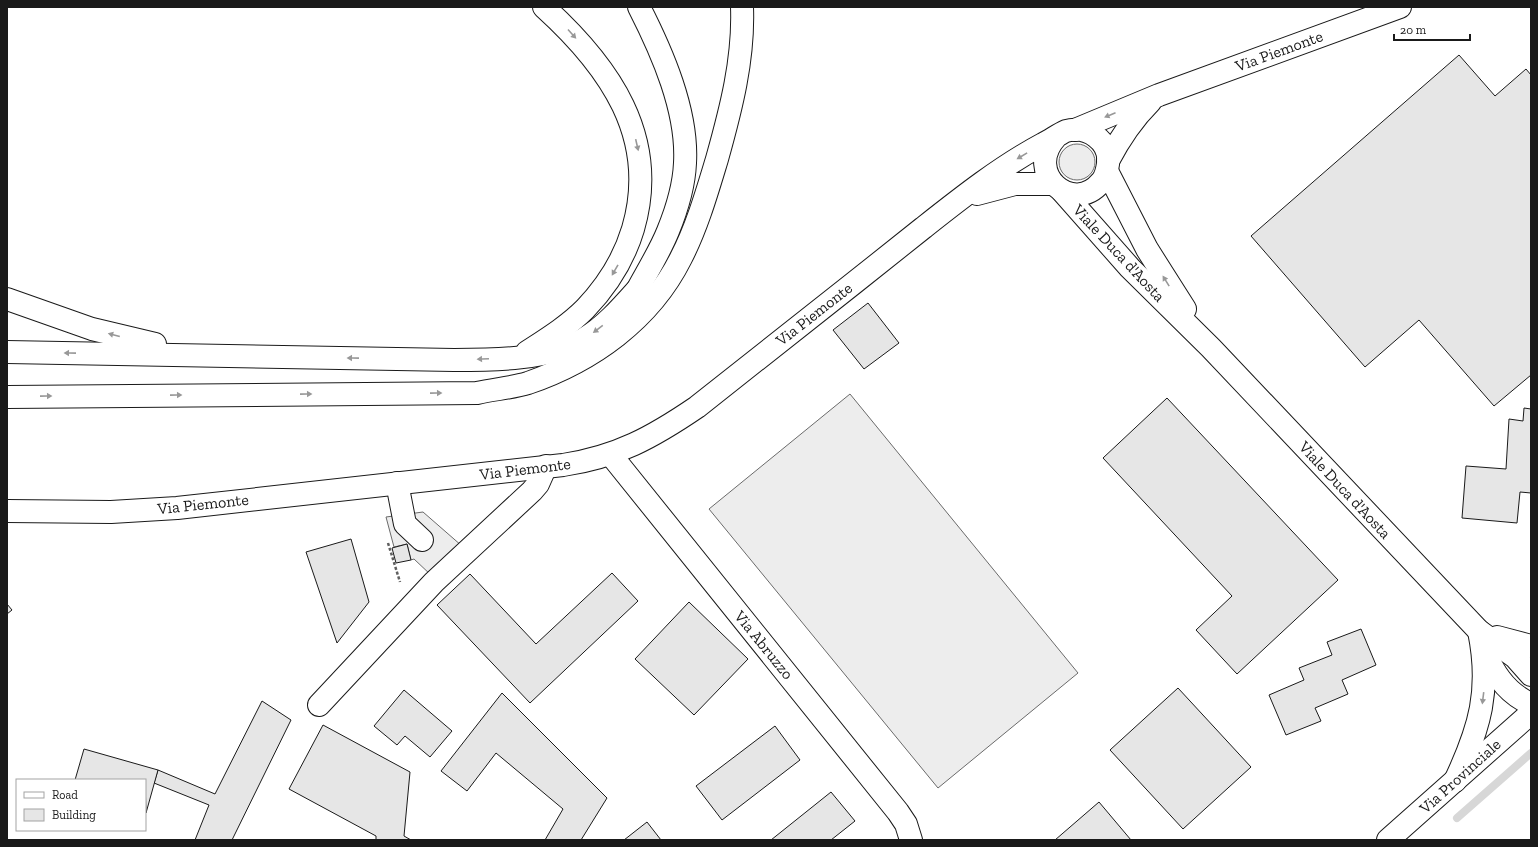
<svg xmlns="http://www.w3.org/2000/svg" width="1538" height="847" viewBox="0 0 1538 847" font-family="'Zilla Slab',serif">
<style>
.built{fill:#ededed;stroke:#6a6a6a}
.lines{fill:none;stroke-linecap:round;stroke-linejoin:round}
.stream{stroke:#d7d7d7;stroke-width:8}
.building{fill:#e6e6e6;stroke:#1a1a1a}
.minor-casing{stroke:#1a1a1a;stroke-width:24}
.major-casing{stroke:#1a1a1a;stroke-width:24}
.highway-casing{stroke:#1a1a1a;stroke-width:24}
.path{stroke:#5f5f5f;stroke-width:2.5;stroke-dasharray:3 2;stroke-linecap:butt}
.minor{stroke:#fff;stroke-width:22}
.major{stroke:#fff;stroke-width:22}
.highway{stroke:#fff;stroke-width:22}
.oneway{fill:#989898}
.labels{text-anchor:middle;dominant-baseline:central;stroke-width:3;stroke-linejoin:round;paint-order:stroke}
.street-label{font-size:16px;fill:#1a1a1a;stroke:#fff}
</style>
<rect width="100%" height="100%" fill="#fff"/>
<g class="built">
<circle cx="1077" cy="162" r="18"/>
<path d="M850 394 1078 673 938 788 709 509Z"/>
<path d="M423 512 462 546 432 576 414 559 411 560 407 544 394 547 386 517Z"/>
</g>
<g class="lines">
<path class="stream" d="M1457 818 1531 753"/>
</g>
<g class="building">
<path d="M1459 55 1495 96 1526 69 1531 75V375L1494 406 1419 320 1365 367 1251 236Z"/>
<path d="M868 303 899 343 864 369 833 330Z"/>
<path d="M1167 398 1338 580 1237 674 1196 630 1232 596 1103 458Z"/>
<path d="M1524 408 1531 409V493L1520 492 1517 523 1462 518 1466 466 1506 469 1509 419 1523 421Z"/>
<path d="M351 539 369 602 337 643 306 552Z"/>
<path d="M407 544 411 560 396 563 392 548Z"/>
<path d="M612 573 638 601 530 703 437 605 470 574 536 644Z"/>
<path d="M689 602 748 659 694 715 635 659Z"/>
<path d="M7 604 12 610 7 614Z"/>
<path d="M1361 629 1376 665 1342 680 1348 694 1315 708 1321 721 1286 735 1269 695 1304 680 1299 668 1332 655 1327 642Z"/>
<path d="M1178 688 1251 767 1183 829 1110 750Z"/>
<path d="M404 690 452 731 430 757 405 736 397 745 374 726Z"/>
<path d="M502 693 607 798 581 840H545L563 809 496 753 467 791 441 771Z"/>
<path d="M262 701 291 720 232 840H195L209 805 154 783 158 770 215 794Z"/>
<path d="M323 725 410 772 404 836 411 840H376V836L289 789Z"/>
<path d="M775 726 800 760 722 820 696 786Z"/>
<path d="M84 749 158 770 146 813 145 780H75Z"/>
<path d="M831 792 855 821 831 840H771Z"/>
<path d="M1099 802 1131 840H1055Z"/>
<path d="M647 822 661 840H624Z"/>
</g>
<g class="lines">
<g class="minor-casing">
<g id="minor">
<path d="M1075 130 1159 95 1400 7"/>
<path d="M1108 161C1120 138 1132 120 1150 102"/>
<path d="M1107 171 1147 249 1185 309"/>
<path d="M1062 191 1130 268 1211 348 1479 631 1515 657 1531 675"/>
<path d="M977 194 1015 184H1053"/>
<path d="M611 455 898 812 906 824 911 840"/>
<path d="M397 483 405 524 422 540"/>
<path d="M7 511 111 512 177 508 563 465C617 457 653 437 697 407 773 347 848 288 923 228 961 198 1000 167 1043 144 1051 140 1059 134 1066 131 1087 125 1111 141 1108 164 1107 170 1106 177 1101 182 1073 216 1023 173 1056 137"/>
<path d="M1497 637 1531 646"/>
<path d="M1486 654C1495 676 1508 694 1531 704"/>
<path d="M319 705 434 582 532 491 538 484 546 466"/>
<path d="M1455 781C1480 728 1491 690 1479 631"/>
</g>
</g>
<g class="major-casing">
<path id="major" d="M1388 840 1531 713"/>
</g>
<g class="highway-casing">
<g id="highway">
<path d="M7 299 92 329 155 344"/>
<path d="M630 304C642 279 658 256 668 231 677 209 684 186 685 163 688 111 662 52 639 7"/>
<path d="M7 352 454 360C493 360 549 360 584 339 604 327 620 309 636 291"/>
<path d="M527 352C547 339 568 326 585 309 607 286 624 259 633 229 660 137 609 66 544 7"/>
<path d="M7 397 477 393C494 389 512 388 528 383 592 361 650 320 681 258 697 227 707 192 717 159 731 109 744 59 742 7"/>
</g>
</g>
<path class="path" d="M388 543 400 582"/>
<use href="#minor" class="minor"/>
<use href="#major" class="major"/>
<use href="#highway" class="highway"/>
</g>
<defs><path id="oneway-solid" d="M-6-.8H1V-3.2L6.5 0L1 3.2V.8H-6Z"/></defs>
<g class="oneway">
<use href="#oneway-solid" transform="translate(572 34) rotate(48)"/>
<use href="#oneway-solid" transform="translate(1110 115) rotate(157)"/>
<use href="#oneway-solid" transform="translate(637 145) rotate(77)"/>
<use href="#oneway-solid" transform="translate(1022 156) rotate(149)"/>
<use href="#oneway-solid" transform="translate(615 270) rotate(120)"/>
<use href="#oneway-solid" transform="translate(1166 281) rotate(-122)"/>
<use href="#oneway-solid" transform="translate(598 329) rotate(143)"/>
<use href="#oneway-solid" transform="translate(114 335) rotate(-165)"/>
<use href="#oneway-solid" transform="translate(70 353) rotate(-179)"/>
<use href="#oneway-solid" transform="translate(353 358) rotate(-179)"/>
<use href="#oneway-solid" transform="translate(483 359) rotate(177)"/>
<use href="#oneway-solid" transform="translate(436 393) rotate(-1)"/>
<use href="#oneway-solid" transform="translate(306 394) rotate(-1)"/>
<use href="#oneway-solid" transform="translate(176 395) rotate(-1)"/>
<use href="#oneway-solid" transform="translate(46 396) rotate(-1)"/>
<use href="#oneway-solid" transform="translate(1483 698) rotate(97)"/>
</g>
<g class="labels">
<g class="street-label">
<text transform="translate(1279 51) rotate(-20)">Via Piemonte</text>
<text transform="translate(1119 253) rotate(47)">Viale Duca d'Aosta</text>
<text transform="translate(814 314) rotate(-38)">Via Piemonte</text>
<text transform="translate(525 469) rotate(-7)">Via Piemonte</text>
<text transform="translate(1345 490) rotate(47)">Viale Duca d'Aosta</text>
<text transform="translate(203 504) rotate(-6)">Via Piemonte</text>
<text transform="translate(764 645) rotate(51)">Via Abruzzo</text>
<text transform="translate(1460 776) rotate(-42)">Via Provinciale</text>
</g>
</g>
<rect width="1538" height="847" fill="none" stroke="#1a1a1a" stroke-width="16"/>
<rect x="16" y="779" width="130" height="52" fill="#ffffff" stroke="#a3a3a3"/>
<rect x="24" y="792" width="20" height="6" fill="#ffffff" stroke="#a3a3a3"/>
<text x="52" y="799" font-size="12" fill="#1a1a1a">Road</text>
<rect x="24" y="809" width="20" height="12" fill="#e6e6e6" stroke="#a3a3a3"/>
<text x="52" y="819" font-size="12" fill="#1a1a1a">Building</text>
<path d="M1394 34v6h76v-6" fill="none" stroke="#1a1a1a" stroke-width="2"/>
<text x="1400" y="34" font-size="12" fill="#1a1a1a" stroke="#ffffff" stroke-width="3" paint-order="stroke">20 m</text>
</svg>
